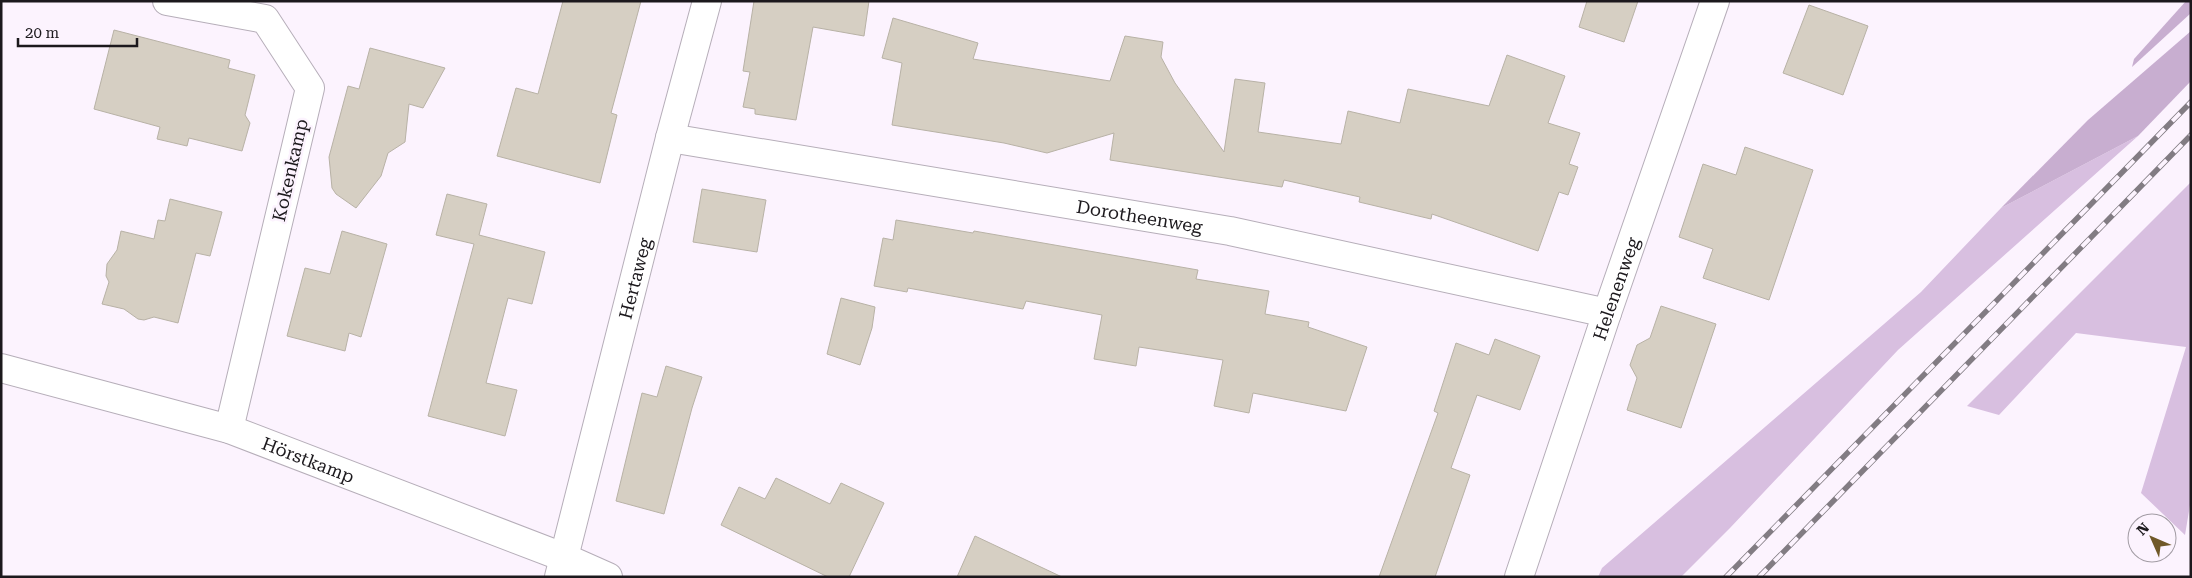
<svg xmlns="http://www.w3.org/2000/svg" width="2192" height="578" viewBox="0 0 2192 578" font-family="'Roboto Serif',serif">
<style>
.green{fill:#d8bfe0}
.forest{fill:#c8aed0}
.building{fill:#d6cfc3;stroke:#b8b2a6}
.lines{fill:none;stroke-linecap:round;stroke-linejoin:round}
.minor-casing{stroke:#b6aeb9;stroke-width:30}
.minor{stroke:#fff;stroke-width:28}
.rail-casing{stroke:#827c83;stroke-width:5.5}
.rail{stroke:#fcf3fe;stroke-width:4;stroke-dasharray:11;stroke-linecap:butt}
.labels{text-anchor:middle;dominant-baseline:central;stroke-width:5;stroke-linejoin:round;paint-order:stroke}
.street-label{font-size:18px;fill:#1c191d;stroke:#fcf3fe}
</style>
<rect width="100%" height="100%" fill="#fcf3fe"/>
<g class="green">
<path d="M2138 136 1898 350 1730 528 1681 577H1598L1602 568 1921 292 2001 208Z"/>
<path d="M2191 182V499L2185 535 2141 493 2186 347 2076 333 1999 415 1967 406Z"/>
</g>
<g class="forest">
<path d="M2186 1H2191V13L2132 67 2134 59Z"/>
<path d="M2191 31V81L2138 136 2001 208 2088 120Z"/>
</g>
<g class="building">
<path d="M563 1H641L611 113 617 115 600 183 497 156 516 88 538 94Z"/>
<path d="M754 1H869L864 36 813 27 796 120 755 114V109L743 107 750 72 743 71Z"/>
<path d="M1587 1H1638L1624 42 1579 27Z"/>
<path d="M1809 5 1868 26 1843 95 1783 73Z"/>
<path d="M893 18 978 43 973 59 1110 81 1125 36 1163 42 1161 57 1175 83 1224 152 1235 79 1265 83 1258 132 1341 144 1348 111 1400 123 1408 89 1489 106 1507 55 1565 76 1548 123 1580 133 1569 164 1578 167 1568 195 1559 192 1538 251 1432 214 1431 219 1359 202 1360 197 1284 180 1282 187 1110 160 1114 133 1047 153 1004 143 892 125 902 63 882 58Z"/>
<path d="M114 30 230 60 228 68 255 75 245 115 250 123 242 151 189 138 187 146 157 139 160 127 94 109Z"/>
<path d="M370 48 445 68 423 108 409 104 405 142 388 153 381 176 356 208 336 194 332 188 329 157 348 86 359 89Z"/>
<path d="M1745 147 1813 170 1769 300 1703 278 1713 249 1679 237 1703 164 1736 175Z"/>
<path d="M702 189 766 200 757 252 693 242Z"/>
<path d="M447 194 487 204 479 235 545 252 532 304 508 298 486 383 517 390 505 436 428 416 474 244 436 235Z"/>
<path d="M170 199 222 212 210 256 196 253 178 323 154 317 144 320 138 319 124 309 102 304 109 282 106 276 107 264 117 250 121 231 154 239 158 220 165 221Z"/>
<path d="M896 220 973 233 974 231 1198 270 1196 279 1269 291 1265 314 1309 322 1308 327 1367 347 1346 411 1253 393 1249 413 1214 406 1223 360 1139 347 1136 366 1094 359 1102 315 1026 301 1023 309 908 288 907 292 874 286 883 238 893 240Z"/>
<path d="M342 231 387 244 361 337 349 333 345 351 287 336 305 268 330 274Z"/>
<path d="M841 298 875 307 872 328 860 365 827 354Z"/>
<path d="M1661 306 1716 324 1681 428 1627 410 1637 378 1630 365 1637 345 1650 338Z"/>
<path d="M1495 339 1540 356 1520 410 1477 395 1451 468 1470 475 1435 577H1379L1438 413 1434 411 1456 343 1489 355Z"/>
<path d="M666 366 702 377 692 408 664 514 616 501 642 393 657 397Z"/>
<path d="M776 478 830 504 841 483 884 503 849 577H828L721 525 739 487 765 499Z"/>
<path d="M975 536 1062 577H957Z"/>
</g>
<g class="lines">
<g class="minor-casing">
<g id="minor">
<path d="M167 1 265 19 310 88 229 429"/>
<path id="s1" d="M670 138 1230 231 1607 313"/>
<path id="s2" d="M1 368 229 429 563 557 608 577"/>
<path id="s3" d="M559 577 670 138 707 1"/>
<path id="s4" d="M1519 577 1607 313 1715 1"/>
</g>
</g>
<use href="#minor" class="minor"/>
<g class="rail-casing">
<g id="rail">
<path d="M1726 577 2191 102"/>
<path d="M1759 577 2191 135"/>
</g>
</g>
<use href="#rail" class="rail"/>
</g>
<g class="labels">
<g class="street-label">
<text transform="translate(290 170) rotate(-77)">Kokenkamp</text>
<text stroke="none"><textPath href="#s1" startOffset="476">Dorotheenweg</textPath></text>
<text stroke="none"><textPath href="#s3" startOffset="308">Hertaweg</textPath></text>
<text stroke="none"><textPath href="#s4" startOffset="304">Helenenweg</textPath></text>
<text stroke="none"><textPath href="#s2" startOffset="321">Hörstkamp</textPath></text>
</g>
</g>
<rect width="2192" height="578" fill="none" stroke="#1c191d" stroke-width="5"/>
<g transform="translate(2152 538) rotate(315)"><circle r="24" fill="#fcf3fe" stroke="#a29ca4"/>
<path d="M0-4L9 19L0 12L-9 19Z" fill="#705828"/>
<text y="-8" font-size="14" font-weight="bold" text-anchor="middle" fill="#1c191d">N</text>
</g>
<path d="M18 38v8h119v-8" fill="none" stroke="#1c191d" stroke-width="2.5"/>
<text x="25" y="38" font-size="15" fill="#1c191d" stroke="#fcf3fe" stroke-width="4" paint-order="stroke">20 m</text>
</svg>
